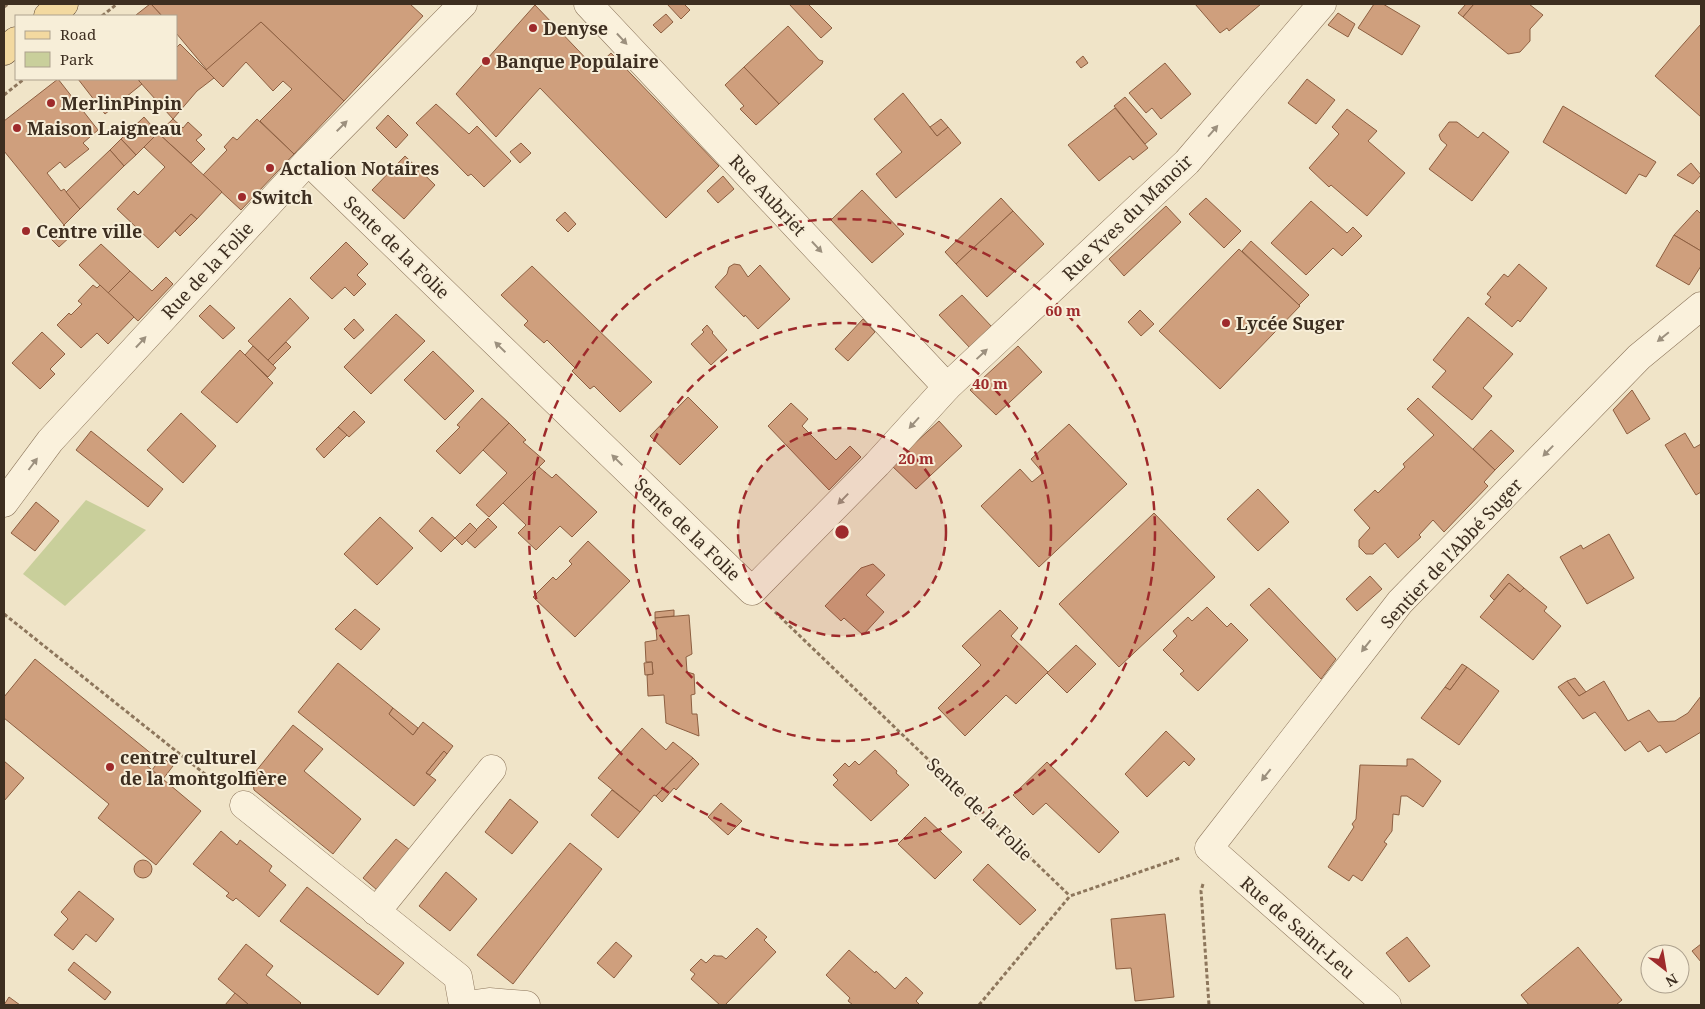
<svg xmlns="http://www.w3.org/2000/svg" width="1705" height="1009" viewBox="0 0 1705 1009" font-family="'Noto Serif',serif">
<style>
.green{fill:#c9cf9b}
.building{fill:#cf9f7d;stroke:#8d5f41}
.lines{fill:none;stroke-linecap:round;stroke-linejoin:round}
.minor-casing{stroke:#8d765c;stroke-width:29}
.major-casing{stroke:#5b4430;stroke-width:29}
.path{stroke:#8d765c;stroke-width:3;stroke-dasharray:4 2.5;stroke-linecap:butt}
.minor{stroke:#faf1dc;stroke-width:28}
.major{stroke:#f3d9a0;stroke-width:28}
.oneway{fill:#9c907e}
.ring{fill:none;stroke:#9e2a2b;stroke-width:2.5;stroke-dasharray:9 6}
.poi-dot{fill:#9e2a2b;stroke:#f7eed8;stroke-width:2}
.labels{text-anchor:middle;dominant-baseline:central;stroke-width:4;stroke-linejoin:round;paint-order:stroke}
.poi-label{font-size:18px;font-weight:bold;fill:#3d2e20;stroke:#f7eed8;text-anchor:start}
.street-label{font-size:18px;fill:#3d2e20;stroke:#f7eed8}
.centre{fill:#9e2a2b;stroke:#f7eed8;stroke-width:2.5}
.ring-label{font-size:15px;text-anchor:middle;font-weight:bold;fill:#9e2a2b;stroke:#f7eed8;stroke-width:4;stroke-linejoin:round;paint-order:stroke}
</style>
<rect width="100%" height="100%" fill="#f0e4c8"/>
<path class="green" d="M86 500 146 530 65 606 23 574Z"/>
<g class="building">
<path d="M151 4H410L423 16 344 101 261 22 207 70 176 33V16H162Z"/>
<path d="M151 4 162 16 136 15 150 4Z"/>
<path d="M667 4H684L690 10 681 19Z"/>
<path d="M789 4H808L832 28 821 38Z"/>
<path d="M1195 4H1261L1229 31 1227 28 1220 33Z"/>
<path d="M1374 4H1383L1420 26 1402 55 1358 28Z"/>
<path d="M1466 4H1474L1463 17 1458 13Z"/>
<path d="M1474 4H1529L1543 15 1530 29V41L1520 52 1508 54 1463 17Z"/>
<path d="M535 5 595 68 611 53 719 166 666 218 540 88 496 137 456 94Z"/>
<path d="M1338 13 1355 24 1348 37 1328 25Z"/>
<path d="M666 14 673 22 661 33 653 25Z"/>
<path d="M261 22 344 101 294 154 260 121 292 89 283 81 273 91 246 62 223 87 206 70Z"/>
<path d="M1701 24V117L1655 76Z"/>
<path d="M788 26 819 60 823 61 822 64 779 104 744 67Z"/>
<path d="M180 44 214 78 197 91 173 119 139 81 141 79H176V48Z"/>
<path d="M1083 56 1088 63 1081 68 1076 62Z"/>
<path d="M1165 63 1191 94 1161 119 1152 108 1146 113 1129 93Z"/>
<path d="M744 67 779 104 756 125 740 109 744 106 725 85Z"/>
<path d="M58 79 98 130 83 143 89 149 65 168 60 162 47 173 61 191 64 189 80 209 64 225 4 151V121Z"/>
<path d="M78 79H137L142 84 105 114Z"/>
<path d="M1307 79 1335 100 1316 124 1288 103Z"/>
<path d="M903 93 937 136 948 127 961 143 896 198 876 174 902 152 874 119Z"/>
<path d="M1125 97 1157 134 1145 144 1114 106Z"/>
<path d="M436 104 469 134 477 126 511 161 484 187 471 174 468 176 416 123Z"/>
<path d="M1563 106 1656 162 1646 177 1639 174 1626 194 1543 142Z"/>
<path d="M1115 108 1148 148 1133 160 1130 156 1099 181 1068 145Z"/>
<path d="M1347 109 1377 131 1368 141 1405 173 1367 216 1331 185 1329 187 1309 168 1339 134 1332 127Z"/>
<path d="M388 115 408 135 396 148 376 128Z"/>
<path d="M144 117 158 133 136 155 121 139Z"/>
<path d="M173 119 183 128 188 122 202 135 196 140 205 149 191 163 158 133Z"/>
<path d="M257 119 294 154 241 210 203 175 227 150 224 147 233 137 237 140Z"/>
<path d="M941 119 948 127 937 136 930 127Z"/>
<path d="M1449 122H1457L1478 138 1483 132 1509 152 1472 201 1429 169 1447 145 1441 140 1439 135Z"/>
<path d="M158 133 222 192 197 219 191 214 158 248 117 209 134 191 138 195 165 167 144 147Z"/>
<path d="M121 139 136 155 124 166 110 150Z"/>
<path d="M521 143 531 153 520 163 510 152Z"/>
<path d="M110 150 124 166 80 209 66 192Z"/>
<path d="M405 156 435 185 404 219 372 190Z"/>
<path d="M1691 163 1701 175 1693 184 1677 175Z"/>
<path d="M723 176 734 189 718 203 707 191Z"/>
<path d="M862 190 904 234 872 263 831 220Z"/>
<path d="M1001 198 1013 211 956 264 945 252Z"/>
<path d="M1206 198 1241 231 1224 248 1189 214Z"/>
<path d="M1311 201 1347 233 1353 227 1362 236 1342 256 1333 248 1306 275 1271 243Z"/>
<path d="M1166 206 1181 222 1124 276 1109 259Z"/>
<path d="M1697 210 1701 214V251L1674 235Z"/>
<path d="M1013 211 1044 244 987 297 956 264Z"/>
<path d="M565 212 576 224 568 232 556 220Z"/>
<path d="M191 214 197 219 180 236 175 231Z"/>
<path d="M64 225 72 235 59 247 51 239Z"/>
<path d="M1674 235 1701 251V266L1689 285 1656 266Z"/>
<path d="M1251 241 1309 295 1299 305 1242 251Z"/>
<path d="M346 242 368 264 357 275 366 284 354 296 345 287 332 299 310 278Z"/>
<path d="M101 244 130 271 108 293 79 265Z"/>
<path d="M1239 249 1300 306 1220 389 1159 331Z"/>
<path d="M734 264 740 265 748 277 760 265 790 299 758 329 745 315 744 317 715 287 727 274 729 267Z"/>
<path d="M1519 264 1547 288 1520 322 1518 320 1512 327 1485 304 1491 297 1487 294 1504 274 1508 277Z"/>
<path d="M532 266 652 382 620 412 594 386 590 389 572 371 575 368 547 340 544 343 524 325 528 321 501 295Z"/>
<path d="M130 271 152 291 166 277 173 284 138 321 108 293Z"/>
<path d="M93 285 97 288 100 285 134 317 108 344 97 333 81 348 57 325 69 313 71 315 82 304 78 301Z"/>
<path d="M962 295 992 327 970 348 939 315Z"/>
<path d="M290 298 309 318 268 360 248 341Z"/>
<path d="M210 305 235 328 223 339 199 316Z"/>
<path d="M1140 310 1154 324 1141 336 1128 322Z"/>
<path d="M396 314 425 341 371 394 344 367Z"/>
<path d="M1468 317 1513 354 1483 388 1492 396 1472 420 1432 387 1446 371 1433 360Z"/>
<path d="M354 319 364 330 354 339 344 329Z"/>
<path d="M863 319 875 332 848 361 835 349Z"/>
<path d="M707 325 713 332 712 333 727 350 711 365 691 344 704 332 702 330Z"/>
<path d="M42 332 65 354 50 369 55 374 40 389 12 363Z"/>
<path d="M286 342 291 347 273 365 268 360Z"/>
<path d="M253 346 276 368 268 377 245 355Z"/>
<path d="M1018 346 1042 372 996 415 970 390Z"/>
<path d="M240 350 273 383 237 423 201 392Z"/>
<path d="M433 351 474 391 445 420 404 380Z"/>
<path d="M1632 390 1650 419 1627 434 1613 410Z"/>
<path d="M688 397 718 427 680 465 650 436Z"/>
<path d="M482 398 509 423 460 474 436 451 460 427 457 425Z"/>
<path d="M1418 398 1495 470 1484 482 1488 486 1444 532 1433 520 1419 535 1421 537 1398 558 1385 543 1373 554H1366L1359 547V540L1370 528 1354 510 1375 490 1378 493 1405 467 1403 464 1434 435 1407 409Z"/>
<path d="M791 403 808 419 802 426 836 460 850 446 861 457 829 490 768 426Z"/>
<path d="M354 411 365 422 349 437 338 427Z"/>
<path d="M181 413 216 446 183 483 147 450Z"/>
<path d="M939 421 962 446 916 489 891 465Z"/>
<path d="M509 423 526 440 523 442 545 461 489 517 476 505 507 473 483 450Z"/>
<path d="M1069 424 1127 484 1039 567 981 506 1020 469 1032 482 1043 473 1031 459Z"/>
<path d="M338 427 347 435 324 458 316 449Z"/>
<path d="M1491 430 1514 451 1495 470 1473 449Z"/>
<path d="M91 431 163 489 148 507 76 450Z"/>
<path d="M1685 433 1694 448 1701 444V492L1696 495 1665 445Z"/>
<path d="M539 467 552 478 556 474 597 512 572 537 560 526 536 550 518 533 526 525 503 503Z"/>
<path d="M1258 489 1289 522 1258 551 1227 519Z"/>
<path d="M36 502 59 521 35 551 11 533Z"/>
<path d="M1154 513 1215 577 1119 667 1059 604Z"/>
<path d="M380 517 413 548 377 585 344 554Z"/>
<path d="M432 517 455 538 441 552 419 531Z"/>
<path d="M488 518 497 527 475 548 466 540Z"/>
<path d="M470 523 477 530 462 545 455 538Z"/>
<path d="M1609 534 1634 578 1587 604 1560 557 1581 545 1583 549Z"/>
<path d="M588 541 630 581 575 637 533 597 553 577 556 580 572 564 569 561Z"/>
<path d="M873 564 885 575 866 595 884 612 863 635 844 618 841 621 825 606 861 568Z"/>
<path d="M1508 574 1524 588 1520 592 1509 583 1494 600 1490 596Z"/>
<path d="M1370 576 1382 589 1357 611 1346 599Z"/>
<path d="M1509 583 1520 592 1524 588 1547 607 1544 611 1561 626 1533 660 1480 617Z"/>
<path d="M1269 588 1336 659 1321 679 1250 605Z"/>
<path d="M1207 607 1227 627 1231 623 1248 640 1198 691 1180 674 1184 671 1163 650 1177 636 1173 631 1188 617 1192 621Z"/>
<path d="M355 609 380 629 361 650 335 629Z"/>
<path d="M674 610V616L655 618V612Z"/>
<path d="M1000 610 1018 628 1011 636 1048 672 1016 704 1006 695 965 736 938 708 981 665 962 646Z"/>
<path d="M689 615 692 654 686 657 687 672 694 674 695 694 691 695 692 714H697L699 736 666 723 664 695 648 696 647 675 653 674 652 662H646L645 642 657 640 655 618Z"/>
<path d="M1076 645 1096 664 1067 693 1047 673Z"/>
<path d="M35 659 153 755 145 764 201 811 156 865 98 818 109 804 4 718V697Z"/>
<path d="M652 662 653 674 645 675 644 663Z"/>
<path d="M338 663 393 708 389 714 413 735 423 722 453 746 447 754 444 751 426 773 436 780 414 806 298 712Z"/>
<path d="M1462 664 1467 667 1450 690 1445 687Z"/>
<path d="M1467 667 1499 691 1459 745 1421 718 1445 687 1450 690Z"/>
<path d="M1575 678 1586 692 1579 696 1567 681Z"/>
<path d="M1567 681 1579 696 1604 681 1628 721 1649 710 1658 722 1675 721 1688 713 1701 696V732L1666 753 1660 745 1648 752 1640 741 1625 751 1595 712 1583 719 1558 687Z"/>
<path d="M393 708 418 728 413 735 389 714Z"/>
<path d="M293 725 323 749 304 771 361 819 333 854 254 790 252 776Z"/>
<path d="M642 728 666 750 673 742 693 758 656 796 654 795 640 812 598 778Z"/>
<path d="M1166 731 1195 759 1189 766 1184 761 1147 797 1125 774Z"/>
<path d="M875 750 897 771 896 773 909 785 871 821 833 785 838 780 833 775 845 763 849 767 855 761 859 765Z"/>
<path d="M444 751 447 754 430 775 426 773Z"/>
<path d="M162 757 173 766 163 779 152 770Z"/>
<path d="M693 758 699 764 676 790 674 788 662 802 656 796Z"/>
<path d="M1407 759H1413L1441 781 1423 807 1407 796H1401L1399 815 1393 814 1392 831 1384 842 1387 844 1362 881 1353 875 1349 881 1328 867 1354 827 1352 824 1356 819 1360 765 1407 766Z"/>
<path d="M4 761 24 778 4 801Z"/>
<path d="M1047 762 1119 832 1099 853 1046 803 1033 815 1013 795Z"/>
<path d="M612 790 640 812 618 838 591 815Z"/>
<path d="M510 799 538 822 512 854 485 832Z"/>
<path d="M721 803 742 821 728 835 708 817Z"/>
<path d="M925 817 962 852 935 879 898 844Z"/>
<path d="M221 831 237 845 240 840 272 866 269 871 286 885 259 917 236 898 233 901 226 896 229 893 193 864Z"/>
<path d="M396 839 410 850 377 890 363 878Z"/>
<path d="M570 843 602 869 513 984 477 955Z"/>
<circle cx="143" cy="869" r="9"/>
<path d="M988 864 1036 910 1020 925 973 880Z"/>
<path d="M446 872 477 899 450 931 419 906Z"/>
<path d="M307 887 404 963 378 995 280 921Z"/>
<path d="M79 891 114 919 96 942 86 934 73 950 54 935 68 919 61 912Z"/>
<path d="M1165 914 1174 997 1135 1001 1131 968 1116 969 1111 919Z"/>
<path d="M757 928 767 937 764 940 776 952 725 1005H720L691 979 695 974 690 970 701 959 706 963 714 955 716 956H722L726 959Z"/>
<path d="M1407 937 1430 966 1409 982 1386 953Z"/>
<path d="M616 942 632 956 614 978 597 963Z"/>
<path d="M246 944 273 966 266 975 301 1003 299 1005H249L218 979Z"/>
<path d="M1701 944V962L1692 951Z"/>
<path d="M1578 947 1622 1000 1616 1005H1529L1521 995Z"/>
<path d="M849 950 875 973 876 971 895 989 906 977 923 993 916 1001 920 1005H853L848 1001 850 998 826 975Z"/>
<path d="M74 962 111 992 105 1000 68 970Z"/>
<path d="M235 993 249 1005H225Z"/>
<path d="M9 997 20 1005H4Z"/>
</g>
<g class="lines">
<g class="minor-casing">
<g id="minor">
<path d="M588 4 947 387"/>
<path d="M308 161 752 591 877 464 947 387 1187 162 1322 4"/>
<path d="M4 503 50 441 308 161 463 4"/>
<path d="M244 805 458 977 463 1005"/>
<path d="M376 912 492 769"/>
<path d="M467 1005 489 1002 526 1005"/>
<path d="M1387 1005 1209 848 1400 602 1639 357 1701 306"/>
</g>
</g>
<g class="major-casing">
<g id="major">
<path d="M48 16 64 4"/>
<path d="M4 51 16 41"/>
</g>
</g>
<g class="path">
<path d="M4 7 8 4"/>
<path d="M102 16 117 4"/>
<path d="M4 95 24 79"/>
<path d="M775 612 1070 896"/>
<path d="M4 614 220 786"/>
<path d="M1203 884 1201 891 1209 1005"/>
<path d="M979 1005 1070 896 1180 858"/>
</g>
<use href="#minor" class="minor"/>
<use href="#major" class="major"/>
</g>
<defs><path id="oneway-solid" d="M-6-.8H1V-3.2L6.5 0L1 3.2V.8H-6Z" transform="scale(1.25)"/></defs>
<g class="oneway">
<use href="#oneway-solid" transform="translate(622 39) rotate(47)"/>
<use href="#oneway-solid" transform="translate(342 126) rotate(-45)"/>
<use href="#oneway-solid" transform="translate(1213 131) rotate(-49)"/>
<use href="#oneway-solid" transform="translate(817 247) rotate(47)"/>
<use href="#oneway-solid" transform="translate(1663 337) rotate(141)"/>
<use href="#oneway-solid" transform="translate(141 342) rotate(-47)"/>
<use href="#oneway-solid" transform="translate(500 347) rotate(-136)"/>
<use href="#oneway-solid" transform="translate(982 354) rotate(-43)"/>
<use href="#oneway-solid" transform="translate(914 423) rotate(132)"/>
<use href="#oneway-solid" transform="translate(1548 451) rotate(134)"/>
<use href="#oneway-solid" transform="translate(617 460) rotate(-136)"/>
<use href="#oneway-solid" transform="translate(33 464) rotate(-53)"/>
<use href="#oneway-solid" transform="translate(843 499) rotate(134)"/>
<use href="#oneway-solid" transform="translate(1366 646) rotate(128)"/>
<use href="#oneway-solid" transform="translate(1266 775) rotate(128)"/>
</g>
<circle cx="842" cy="532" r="104" fill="#9e2a2b" fill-opacity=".12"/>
<g class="ring">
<circle cx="842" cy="532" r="104"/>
<circle cx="842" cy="532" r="209"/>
<circle cx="842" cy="532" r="313"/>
</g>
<g class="poi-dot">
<circle cx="533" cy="28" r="5"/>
<circle cx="486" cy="61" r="5"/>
<circle cx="51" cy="103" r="5"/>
<circle cx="17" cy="128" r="5"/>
<circle cx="270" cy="168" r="5"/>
<circle cx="242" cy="197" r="5"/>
<circle cx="26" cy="231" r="5"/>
<circle cx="1226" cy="323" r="5"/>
<circle cx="110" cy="767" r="5"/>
</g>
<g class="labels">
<g class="poi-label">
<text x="543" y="28">Denyse</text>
<text x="496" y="61">Banque Populaire</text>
<text x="61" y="103">MerlinPinpin</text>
<text x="27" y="128">Maison Laigneau</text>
<text x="280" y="168">Actalion Notaires</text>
<text x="252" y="197">Switch</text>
<text x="36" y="231">Centre ville</text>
<text x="1236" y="323">Lycée Suger</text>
<text x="120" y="757">centre culturel<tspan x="120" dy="21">de la montgolfière</tspan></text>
</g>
<g class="street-label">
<text transform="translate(768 195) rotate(47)">Rue Aubriet</text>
<text transform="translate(1127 217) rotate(-44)">Rue Yves du Manoir</text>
<text transform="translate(397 247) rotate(44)">Sente de la Folie</text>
<text transform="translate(207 270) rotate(-47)">Rue de la Folie</text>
<text transform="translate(688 529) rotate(44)">Sente de la Folie</text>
<text transform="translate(1451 553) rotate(-47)">Sentier de l'Abbé Suger</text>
<text transform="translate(980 809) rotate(44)">Sente de la Folie</text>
<text transform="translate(1298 927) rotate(41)">Rue de Saint-Leu</text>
</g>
</g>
<circle cx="842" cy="532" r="8" class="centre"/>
<g class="ring-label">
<text x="1063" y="316">60 m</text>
<text x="990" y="389">40 m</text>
<text x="916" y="464">20 m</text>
</g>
<rect width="1705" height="1009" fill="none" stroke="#3d2e20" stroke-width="10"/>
<rect x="15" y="15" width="162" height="65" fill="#f7eed8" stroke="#ada18e"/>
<rect x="25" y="31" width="25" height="8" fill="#f3d9a0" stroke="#ada18e"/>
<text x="60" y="40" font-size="15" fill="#3d2e20">Road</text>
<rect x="25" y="52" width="25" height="15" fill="#c9cf9b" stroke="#ada18e"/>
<text x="60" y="65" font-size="15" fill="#3d2e20">Park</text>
<g transform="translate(1665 969) rotate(149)"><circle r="24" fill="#f7eed8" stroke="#ada18e"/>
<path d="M0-4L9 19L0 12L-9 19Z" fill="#9e2a2b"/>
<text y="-8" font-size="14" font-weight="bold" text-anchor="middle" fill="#3d2e20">N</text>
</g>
</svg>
